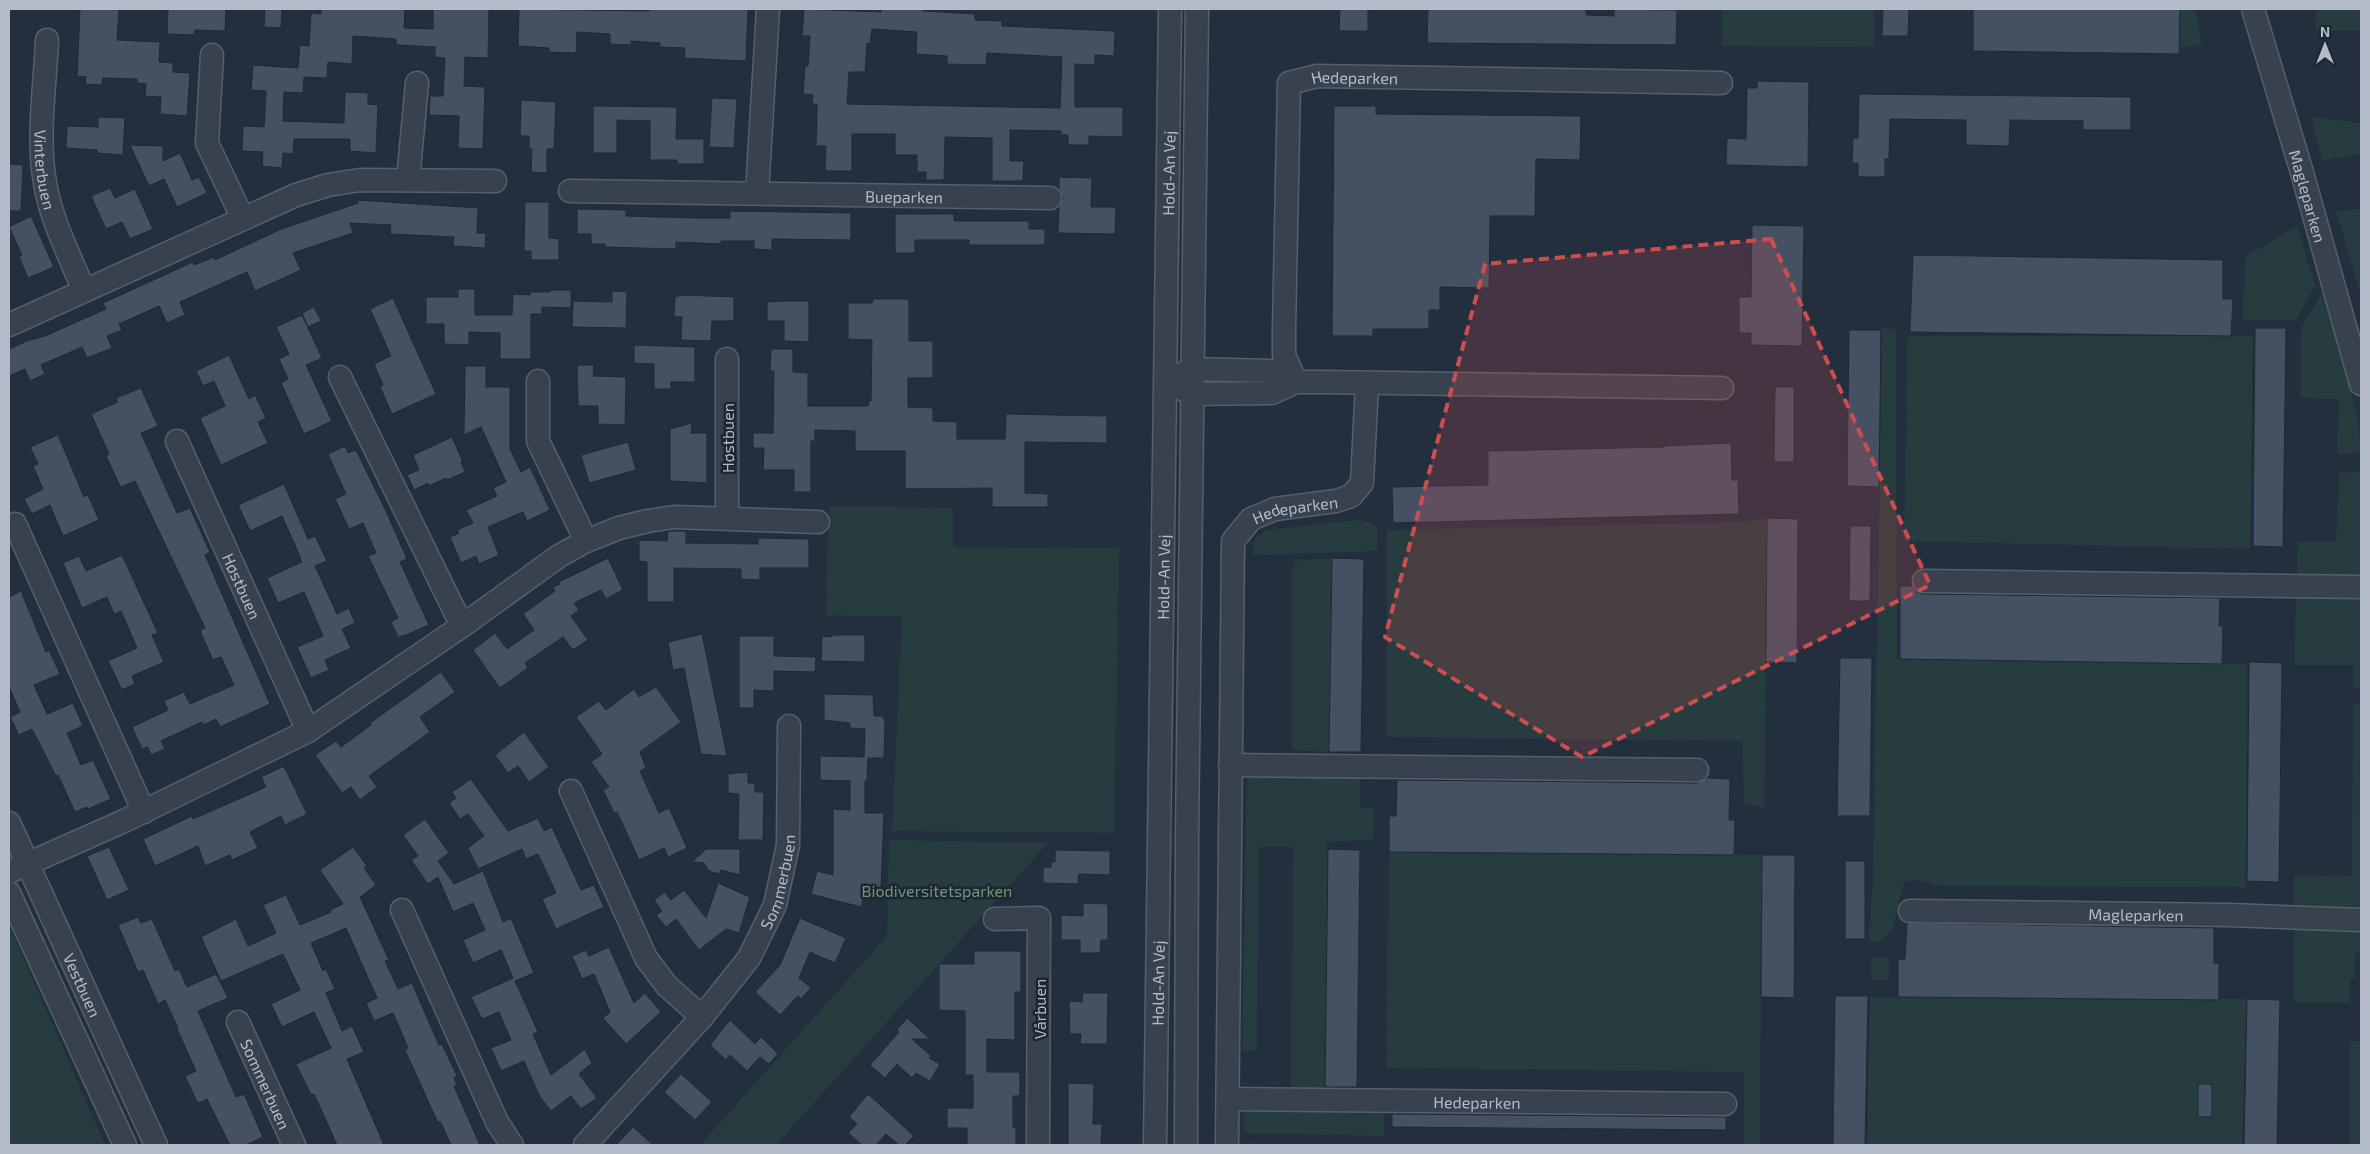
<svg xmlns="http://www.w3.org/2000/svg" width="2370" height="1154" viewBox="0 0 2370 1154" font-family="'Exo 2',sans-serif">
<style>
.green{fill:#263c3f}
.building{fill:#455162;stroke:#1f2835;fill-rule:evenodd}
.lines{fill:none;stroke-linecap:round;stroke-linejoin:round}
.minor-casing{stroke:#565f6c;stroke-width:25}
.minor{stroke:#38414e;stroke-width:22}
.marked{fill:#ce4d50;fill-opacity:0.2;stroke:#ce4d50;stroke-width:4;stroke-dasharray:10 6;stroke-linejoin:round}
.labels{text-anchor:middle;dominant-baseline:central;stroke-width:5;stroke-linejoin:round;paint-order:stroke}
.street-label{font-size:16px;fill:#b4bcc9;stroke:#1d2633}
.park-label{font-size:16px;fill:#6b9a76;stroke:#1d2633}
</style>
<rect width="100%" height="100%" fill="#242f3e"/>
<g class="green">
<path d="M1722 9H1874V47L1722 46Z"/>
<path d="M2180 9H2195L2202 44 2179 48Z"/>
<rect x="2316" y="9" width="45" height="22"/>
<path d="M2311 117 2361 123V153L2322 161Z"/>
<path d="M2361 209V296L2336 211Z"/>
<path d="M2297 226 2315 286 2296 320H2243L2245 257Z"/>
<path d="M2324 289C2331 316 2367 435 2359 453L2337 454 2339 399 2300 398 2301 328Z"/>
<path d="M1882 328 1896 329 1897 659 2247 664 2246 887 1941 886 1917 880 1904 882 1892 930 1878 943 1869 939 1873 880Z"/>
<path d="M1908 336H2253L2250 549 1904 541Z"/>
<path d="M2360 472 2361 576 2297 574 2298 542 2336 541 2339 473Z"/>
<path d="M829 506 953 508V547L1119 548 1114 833 892 831 902 617 826 615Z"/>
<path d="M1767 518 1764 807 1744 804 1742 741 1387 737V530L1740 522Z"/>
<path d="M1360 520 1372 523 1378 530 1377 551 1253 555 1255 539 1266 530Z"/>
<path d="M1332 558 1329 752 1292 750V570L1295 561Z"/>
<path d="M2296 589 2361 591V688L2353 687V665H2294Z"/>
<path d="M2353 704 2361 705V908L2359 911 2294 910V875L2352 876Z"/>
<path d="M1247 772H1361L1360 807 1374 808 1373 840 1325 842 1328 849 1325 1090 1291 1092 1293 847H1259L1257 1050 1242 1051Z"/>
<path d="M889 840 1048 843 776 1145H700L887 936Z"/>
<path d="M1389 852 1762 855 1760 1145H1744V1072L1386 1068Z"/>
<path d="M9 924V925L105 1145H9Z"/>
<path d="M2294 924 2361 927V952L2355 953V978L2350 979V1003H2300L2293 1000Z"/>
<rect x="1871" y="957" width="18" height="23"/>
<path d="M1870 997 2247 999 2242 1145H1867Z"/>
<path d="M2359 1041 2361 1043V1145H2349L2350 1042Z"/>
<path d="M1244 1105 1384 1108V1136L1244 1133Z"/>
<path d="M1243 1143 1372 1145H1243Z"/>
</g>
<g class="building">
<path d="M80 9H119L117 40 160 42 159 62 173 63V72L190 73 187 116 160 114 161 97 145 96 146 84 137 83V79L103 78 102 85 85 84 86 77 77 76Z"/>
<path d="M168 9H226L225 31 195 30 194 35 167 34Z"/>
<path d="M265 9H282L281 28 264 27Z"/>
<path d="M321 9H405L404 28 433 29V9H489L488 58 465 57 464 86 485 87 483 149 458 148 459 116 429 115 430 96H443L445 58 435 57V47L396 45V39L353 36 352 64 328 62 327 78 304 77 303 93 284 92 283 121 344 123 345 92 368 93V104L378 105 376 153 350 151V139H294L293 154 283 153 282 168 262 166 263 152 242 151 243 126 264 127 266 91 251 90 253 65 298 68 300 45 309 46 311 13 321 14Z"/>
<path d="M519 9 649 11V9H748L746 61 684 58 685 48 660 47V43L631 41V45L610 44V34L577 32 576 53 549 52V48L518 46Z"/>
<path d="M804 9 881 12V9H923V11L975 14V20L1002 21V26L1115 31 1114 56 1095 55V65L1075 64V107H1123V137L1089 136V145H1068V135H1061V131L1010 130V161H1024L1023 181H992V138L945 137 944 180H926V172H917V155H895V134H852V171H825L826 146H816L817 104H812L813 95 803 94 805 66H808L810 36H802ZM872 29 917 32 916 54 947 56V64L986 65 987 53 1062 57 1060 108 847 104 849 72H865L867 43 870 44Z"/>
<path d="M1340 9H1368V31H1339Z"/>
<path d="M1428 9H1586V15L1614 16V9L1677 10 1676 45 1427 43Z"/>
<path d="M1883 9H1909L1908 36H1882Z"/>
<path d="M1973 9H2180L2179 54 1973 51Z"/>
<path d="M1757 81 1809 82 1808 167 1726 165 1727 138 1746 139 1747 88H1757Z"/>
<path d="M1859 94 2131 97V130H2083V121L2010 120 2009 146 1966 145V120L1890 119 1889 159H1885V177H1858V163H1852L1853 138H1858Z"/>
<path d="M712 98 737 99 734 148 709 147Z"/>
<path d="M521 100 556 102 554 149H547V173L531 172 532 149H529V136H520Z"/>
<path d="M593 106 677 107 676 139H704V164H677V160H650V121L617 120V153H593Z"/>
<path d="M1334 106H1376V114L1581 116 1580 160 1536 159 1535 216H1490L1489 288 1440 287V310H1429V329H1373V336H1332Z"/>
<path d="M98 117 125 118 123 155 97 153V150L66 148 67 126 98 127Z"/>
<path d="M130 145 163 146V161L180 153 192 180 199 177 207 193 177 207 164 179 149 186Z"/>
<path d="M9 164 23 165 21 211H9Z"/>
<path d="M1059 177 1092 178 1091 207H1116L1115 234 1058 233 1059 207 1063 198 1059 189Z"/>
<path d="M110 188 115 198 135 189 153 229 130 239 122 222 106 229 91 196Z"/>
<path d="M358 200 478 208 477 233H486L485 248 453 246 454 237 390 234 391 225 350 223 353 233 293 253 301 270 255 291 247 272 180 302 185 315 167 323 159 306 119 324 122 330 107 336 112 348 87 358 82 347 41 365 45 374 30 381 25 369 9 376V349L27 341 45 336 106 309 103 303 193 262 194 265 214 257 215 260 279 230 358 203Z"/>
<path d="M525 202H549V238L559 239V260H531V251H524Z"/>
<path d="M577 209 626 210V216L695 218H730V211L851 213V240L772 239V250L754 249V241H721V244L676 242V249L605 247V244H591V234H577Z"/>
<path d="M895 214H954V221H1029V229H1045V245H969V240H915V253H895Z"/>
<path d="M31 216 54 267 28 278 19 257 22 255 9 227Z"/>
<path d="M1752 225 1804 226 1802 346 1751 345V333H1739V297H1751Z"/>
<path d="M1913 255 2223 260V299H2233L2231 336 1910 332Z"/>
<path d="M458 289H475V315H512L513 294 530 295V292H550V290H571V308L542 307V314H531V359H500V333L469 332V345L444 344V324H426V297H458Z"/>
<path d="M612 291 627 292 626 328 572 327 573 301 612 302Z"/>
<path d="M682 295 734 297V321H712L711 341 681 340 682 317H674L675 297Z"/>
<path d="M393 298 436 394 392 414 380 387 383 385 374 364 391 356 370 309Z"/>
<path d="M873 299H909V341H933V378H908V407L933 408V421L957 422V439H1005L1006 414 1107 416V443L1025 442V493L1048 494V507H992V488L905 489V451H855V431L815 430V441H811V492H794V470H763L764 448H753V433H773L774 371H770L771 349H793V372L808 373V406H868L869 401H871L872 340 848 339V303H872Z"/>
<path d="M784 301H809V342L784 341V321H767V302Z"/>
<path d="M314 307 321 321 308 327 302 313Z"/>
<path d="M302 315 322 358 306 365 332 421 304 434 281 383 288 379 279 359 289 354 276 327Z"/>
<path d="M2255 328H2286L2283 547 2253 546Z"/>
<path d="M1849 330H1881L1879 487 1847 486Z"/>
<path d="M634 345 695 347V382H671V389H654V364L634 363Z"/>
<path d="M229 355 249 399 255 395 266 418 258 422 268 443 221 465 200 418 225 406 214 381 203 386 196 371Z"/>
<path d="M577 365H594L593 376 626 377 625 425 598 424V406H578Z"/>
<path d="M465 366H486V387H510V449L521 472 530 467 550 510 527 521 523 512 488 527 499 555 479 564 476 556 461 563 450 537 459 533 457 530 473 523 466 510 497 496 493 488 506 482 481 427 464 435Z"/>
<path d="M1775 387H1794V462H1774Z"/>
<path d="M141 388 158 426 141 433 177 513 190 508 210 552 205 555 270 704 220 727 216 719 204 725 202 722 161 741 165 749 151 755 148 747 142 749 132 727 168 710 164 701 184 692 190 704 234 685 221 657 213 660 200 631 205 628 135 481 121 487 118 482 106 456 109 454 91 414 118 402 116 398Z"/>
<path d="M692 423 691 433H707V483L670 481V429Z"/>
<path d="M58 435 84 497 88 495 99 520 63 536 50 505 32 514 24 499 43 489 33 466 38 464 30 447Z"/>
<path d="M452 437 463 462H461L465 472 447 480 446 478 429 486 428 483 414 490 407 475 419 470 413 455Z"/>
<path d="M628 442 636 470 589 483 581 455Z"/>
<path d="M1731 443 1732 480H1738L1739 514 1393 523 1392 487 1488 485V451L1664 447V446Z"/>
<path d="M345 446 348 453 356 450 386 511 407 559 400 562 429 625 406 635 398 637 391 622 398 618 368 556 376 553 363 523 349 529 335 499 346 494 328 454Z"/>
<path d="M284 484 308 539 315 536 327 561 315 566 337 614 349 608 355 623 342 629 351 648 325 660 329 670 311 678 297 647 323 636 304 592 278 603 267 578 302 562 298 552 282 516 250 531 238 505Z"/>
<path d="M1767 518 1798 519 1797 663 1766 662Z"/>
<path d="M1850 526H1871L1870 601H1849Z"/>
<path d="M668 531H686V543L758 544V538L809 539V568H760V580L741 579V569L674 568V602H647V562L639 561V540L667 541Z"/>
<path d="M122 555 158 633 152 635 164 662 132 676 135 684 122 690 108 661 137 648 121 611 114 614 107 597 82 608 63 563 79 556 86 571Z"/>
<path d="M608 558 623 590 606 599 601 590 574 603 579 610 571 616 588 640 573 650 563 637 525 663 528 668 500 688 473 650 495 633 507 649 534 630 523 614 555 591 553 587 560 584 559 582Z"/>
<path d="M1332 558 1364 559 1361 752H1329Z"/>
<path d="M1900 586H1912L1917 592 1924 594 2220 598 2219 626H2223L2222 664 1900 659Z"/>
<path d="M21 591 46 652 49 650 60 674 34 685 47 714 73 703 83 726 67 733 81 765 93 760 111 799 88 809 87 807 75 812 58 775 56 776 32 729 19 735 10 717 20 712 9 687V597Z"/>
<path d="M702 634 727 756 701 754 684 668 673 670 668 642Z"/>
<path d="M832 635H865V662L821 661 822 636 832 637Z"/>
<path d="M739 636H774V656L816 657 815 672 774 671V691L754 690V708H739Z"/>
<path d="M1840 658H1872L1870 816H1837Z"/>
<path d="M2249 662 2282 663 2279 882 2247 881Z"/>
<path d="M441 672 455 692 420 717 430 732 369 776 377 787 360 800 351 787 342 793 315 755 336 741 341 747 371 725 370 723Z"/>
<path d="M656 687 681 722 640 752 646 768 640 771 659 813 669 808 687 848 668 857 664 848 639 860 617 812 614 813 603 790 609 787 591 762 602 754 576 717 599 701 606 710 634 689 639 697Z"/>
<path d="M824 694 873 695 874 716H883L885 722 884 758H868L867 781H865V813H884L881 888 867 885 861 907 811 894 817 871 833 875V809L850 810V781L820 780V756L864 757 865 729 850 728V723L824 720Z"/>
<path d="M524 732 549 767 529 782 518 766 508 773 495 755Z"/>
<path d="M284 766 307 814 285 825 281 816 250 832 258 848 232 860 230 855 205 866 198 846 155 866 143 839 192 816 193 819 266 787 261 777Z"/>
<path d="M748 772V783H755V792H764L763 840H738L739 794 728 793V774Z"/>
<path d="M1707 778 1730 779 1729 820H1735L1734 855 1389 852V816H1396L1397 780 1697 783Z"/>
<path d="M471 779 508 831 538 818 544 831 552 827 581 890 594 885 604 907 556 929 542 899 556 893 538 854 526 859 522 849 478 869 468 848 484 836 468 814 460 819 449 803 456 798 452 792Z"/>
<path d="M425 819 449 853 438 861 454 884 483 871 503 922 511 918 534 973 515 981 538 1032 533 1034 551 1075 585 1049 592 1063 579 1074 597 1098 581 1109 571 1096 551 1111 540 1097 524 1061 501 1071 491 1048 511 1040 499 1012 482 1019 471 997 513 978 501 950 473 963 463 940 485 930 473 903 453 912 438 877 428 884 411 860 418 856 403 835Z"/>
<path d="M109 847 129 890 107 900 87 856Z"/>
<path d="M353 847 367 866 364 868 376 885 360 897 389 960 385 961 398 989 412 983 439 1045 442 1044 457 1076 454 1078 457 1085 454 1086 480 1145H451L440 1121 438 1123 405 1050 408 1048 393 1013 374 1021 366 1003 377 998 346 928 311 943 323 971 326 969 335 989 326 993 342 1031 352 1026 364 1052 347 1059 384 1145H337L314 1094 311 1095 296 1064 331 1048 314 1012 282 1027 271 1004 300 990 283 954 221 981 201 937 236 919 248 946 276 933 263 905 286 895 300 925 331 912 330 910 343 904 320 870Z"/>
<path d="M706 849H740V875L721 870 719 874 709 871 704 863 692 862Z"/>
<path d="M1328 849 1360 850 1357 1087H1325Z"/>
<path d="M1055 850 1110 851V875L1079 874 1078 884 1043 883V867H1051V862H1055Z"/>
<path d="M1762 855H1795L1794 998 1761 997Z"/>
<rect x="1845" y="861" width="20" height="78"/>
<path d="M718 883 750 897 739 933 726 929 699 950 676 919 666 927 656 915 662 911 654 900 665 892 671 900 684 890 706 918Z"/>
<path d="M1083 903 1108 904V940H1101L1100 953H1080V940H1061V915L1083 916Z"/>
<path d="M138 917 141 923 152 919 175 971 179 969 187 987 216 974 228 998 198 1011 236 1097 244 1094 263 1137 246 1145H230L207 1099 199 1103 196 1100 185 1076 196 1071 177 1029 178 1028 165 1000 158 1004 143 970 138 972 118 925Z"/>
<path d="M800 918 846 938 835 963 810 952 799 978 811 988 801 999 798 996 780 1015 755 992 780 965Z"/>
<path d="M1907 923 2214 928V963H2219V1000L1898 997V959H1905Z"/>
<path d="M609 947 634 1003 645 993 661 1012 626 1044 603 1018 610 1012 594 974 582 979 572 956 586 950 589 956Z"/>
<path d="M974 951H1021V992H1015V1040L987 1039V1072H1020V1096H1013V1127H1016V1145H967V1128H947V1108H973V1075H965V1011L939 1010V964H974Z"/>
<path d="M1083 993H1108L1107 1044H1080L1081 1034H1070L1069 1001 1082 1002Z"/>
<path d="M1835 996H1868L1865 1145H1833Z"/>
<path d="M2247 999 2280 1000 2277 1145H2244Z"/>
<path d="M907 1018 930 1039H912L931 1056 929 1058 940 1064 930 1081 916 1073 912 1078 897 1064 885 1078 870 1065 899 1032 897 1030Z"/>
<path d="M730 1020 755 1044 761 1037 778 1054 769 1064 760 1057 747 1071 730 1055 726 1060 710 1045Z"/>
<path d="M681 1074 712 1102 695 1120 664 1092Z"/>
<path d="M1068 1083 1094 1084 1093 1124H1102L1101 1145H1068Z"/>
<rect x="2198" y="1084" width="14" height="33"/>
<path d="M868 1094 914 1136 905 1145H899L886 1134 876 1145H862L848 1133 857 1124 849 1117Z"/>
<path d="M1392 1114 1726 1117V1130L1392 1127Z"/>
<path d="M633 1127 653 1145H616Z"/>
</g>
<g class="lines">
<g class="minor-casing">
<g id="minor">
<path id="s1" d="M2253 9 2303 176 2361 384"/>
<path id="s2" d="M47 40C45 87 37 137 45 183 51 220 70 256 84 291"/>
<path d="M212 55 207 143 243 219"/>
<path d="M408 180 417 83"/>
<path id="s3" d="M570 191 1050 198"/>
<path d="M757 193 768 9"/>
<path d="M9 325 296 195 328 185 360 180 495 181"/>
<path d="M1180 375 1192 369 1271 371 1296 382"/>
<path d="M340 377 462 626"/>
<path d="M538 381V441L586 541"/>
<path id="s4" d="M1296 382 1284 355V329L1289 83 1317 76 1721 83"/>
<path d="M1178 387 1192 394 1272 393 1296 382H1322L1722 388"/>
<path id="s5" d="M177 441 308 731"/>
<path d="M727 518V359"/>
<path d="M15 524 144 812"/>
<path d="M1924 581 2361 587"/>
<path d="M1230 765 1697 770"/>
<path d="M571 791 646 958 667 986 702 1017"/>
<path id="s6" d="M9 823 156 1145"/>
<path d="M9 872 124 821 308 731 462 626 559 556 586 541 619 528 648 521 674 517 818 522"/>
<path d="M9 893 125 1145"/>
<path d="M402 910 497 1122 512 1145"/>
<path id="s7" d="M1910 911 2230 915 2361 920"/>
<path d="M995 919 1039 918 1038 1145"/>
<path id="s8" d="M238 1022 294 1145"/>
<path id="s9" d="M1228 1099 1725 1104"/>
<path id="s10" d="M585 1145 702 1017 749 958 775 905 788 845 789 726"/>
<path id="s11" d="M1155 1145 1170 9"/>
<path d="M1186 1145 1187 839 1197 9"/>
<path id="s12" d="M1227 1145 1233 541 1251 519 1275 509 1336 501 1351 496 1362 483 1367 383"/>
</g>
</g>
<use href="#minor" class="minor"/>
</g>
<path class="marked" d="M1771 239 1930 585 1582 757 1385 637 1485 264Z"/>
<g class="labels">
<g class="street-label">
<text stroke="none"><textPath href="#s4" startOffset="368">Hedeparken</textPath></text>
<text stroke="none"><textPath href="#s2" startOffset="130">Vinterbuen</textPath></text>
<text stroke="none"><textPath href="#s11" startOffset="972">Hold-An Vej</textPath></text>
<text stroke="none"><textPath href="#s1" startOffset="195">Magleparken</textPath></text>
<text stroke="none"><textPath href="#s3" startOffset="334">Bueparken</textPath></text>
<text transform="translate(727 438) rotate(-90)">Høstbuen</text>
<text stroke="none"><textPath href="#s12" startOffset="678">Hedeparken</textPath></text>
<text stroke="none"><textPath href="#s11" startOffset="568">Hold-An Vej</textPath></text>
<text stroke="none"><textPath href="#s5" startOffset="159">Høstbuen</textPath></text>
<text stroke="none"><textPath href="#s10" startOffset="331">Sommerbuen</textPath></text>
<text stroke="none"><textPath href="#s7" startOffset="226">Magleparken</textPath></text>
<text stroke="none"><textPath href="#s11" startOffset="162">Hold-An Vej</textPath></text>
<text stroke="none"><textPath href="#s6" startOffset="178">Vestbuen</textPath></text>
<text transform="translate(1039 1009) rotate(-90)">Vårbuen</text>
<text stroke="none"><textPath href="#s8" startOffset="68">Sommerbuen</textPath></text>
<text stroke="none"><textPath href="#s9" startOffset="249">Hedeparken</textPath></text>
</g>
<g class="park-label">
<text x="937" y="890">Biodiversitetsparken</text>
</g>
</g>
<rect width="2370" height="1154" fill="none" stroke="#b4bcc9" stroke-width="20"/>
<g transform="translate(2325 45)" stroke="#1d2633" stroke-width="4" paint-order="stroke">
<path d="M0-4L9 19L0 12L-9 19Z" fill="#b4bcc9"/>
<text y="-8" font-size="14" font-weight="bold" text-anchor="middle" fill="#b4bcc9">N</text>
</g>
</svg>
